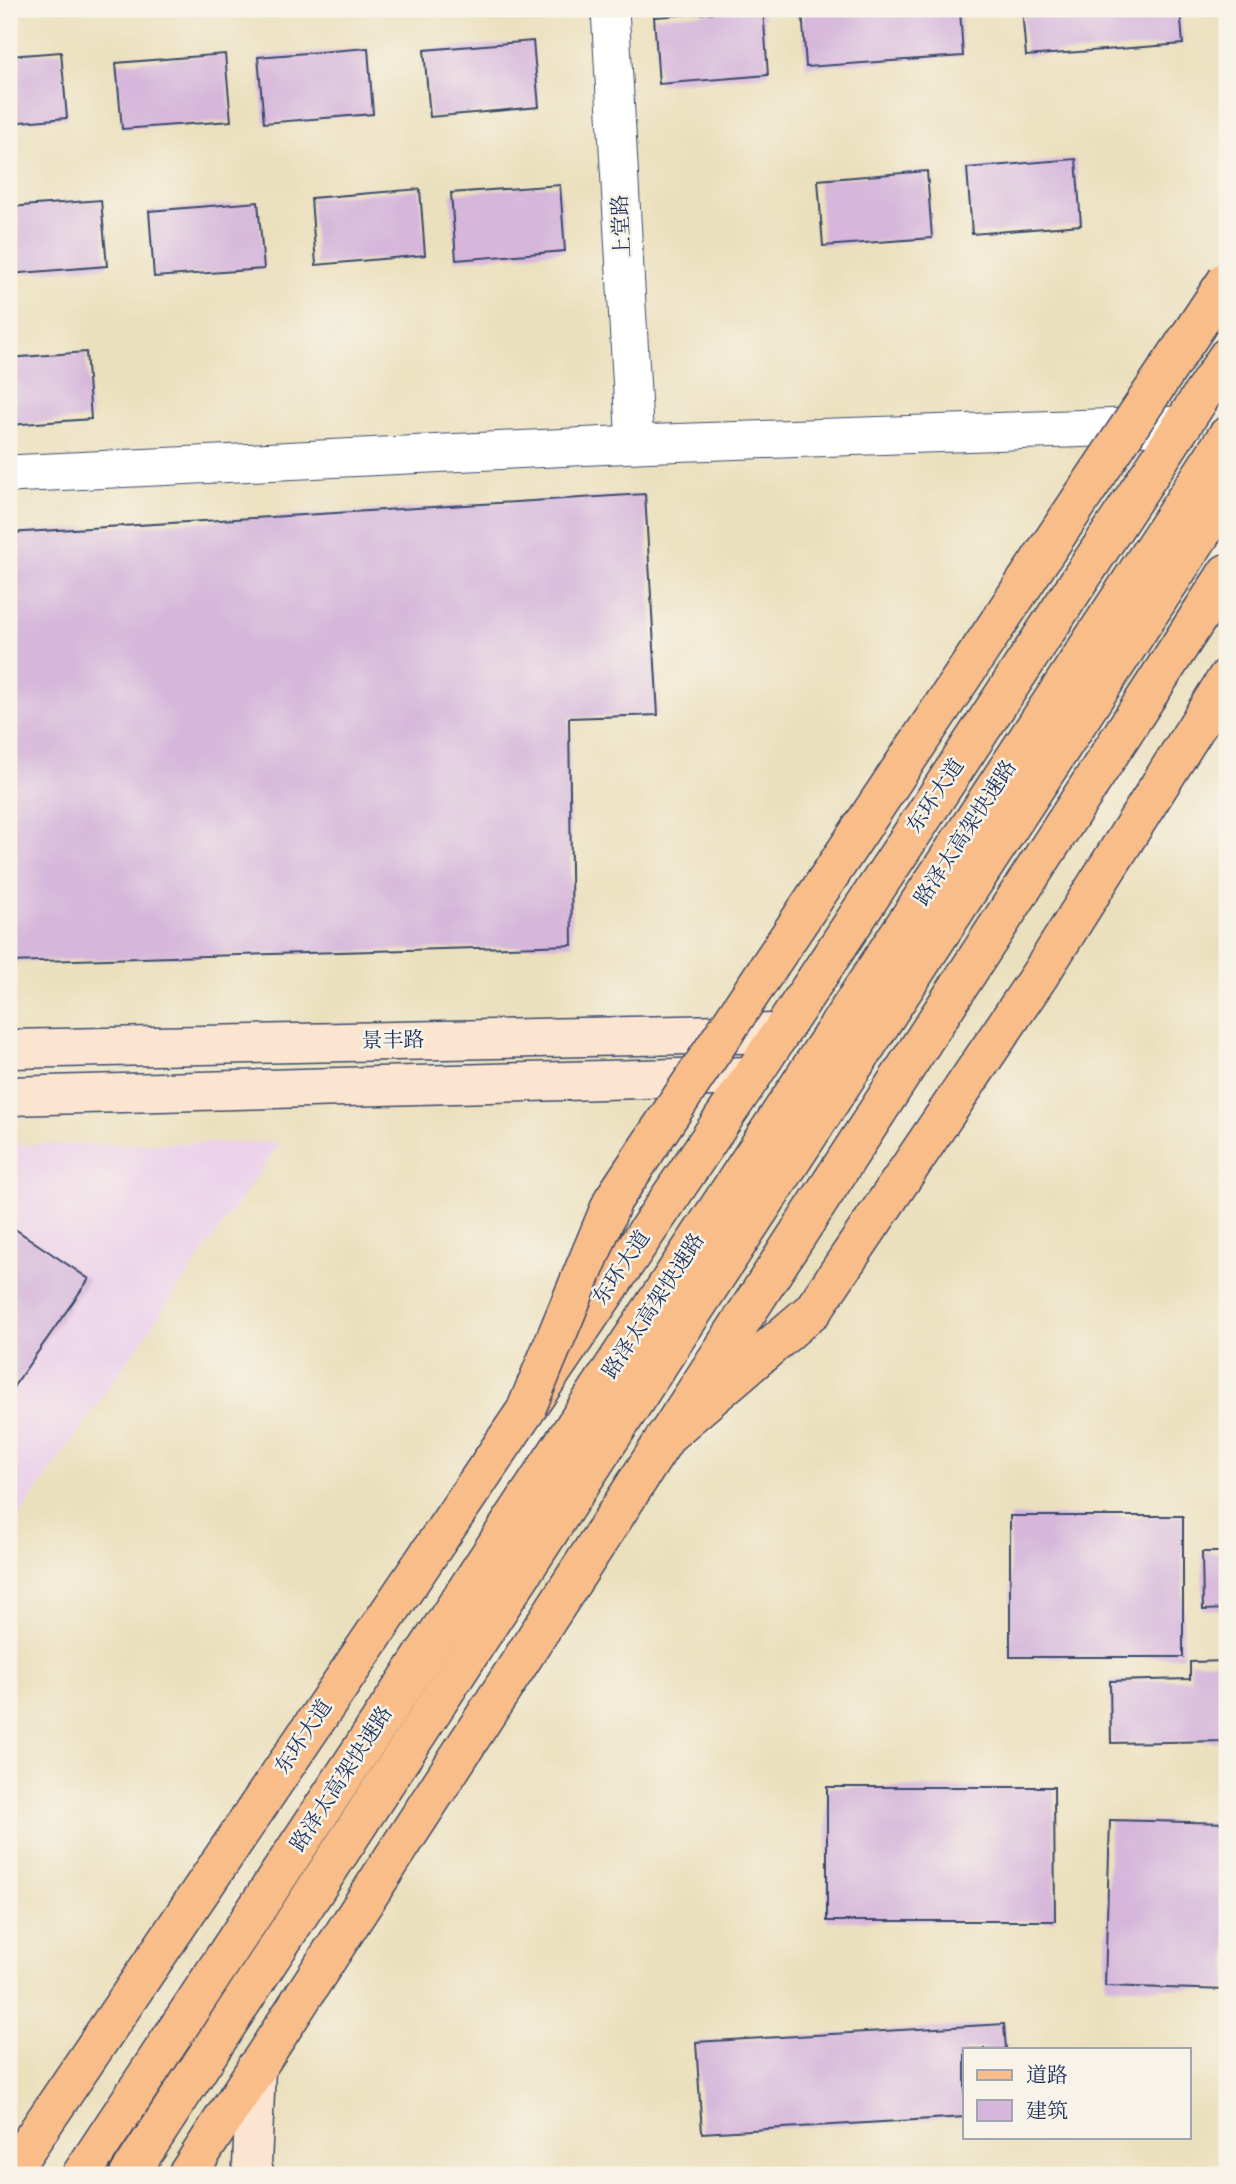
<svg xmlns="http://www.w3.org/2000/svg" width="1236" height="2184" viewBox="0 0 1236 2184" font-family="'Libre Bodoni','Noto Serif SC',serif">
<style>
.built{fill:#ecd1ea}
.building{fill:#d6b6db}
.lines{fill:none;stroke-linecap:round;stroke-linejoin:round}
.street-casing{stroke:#3a4a6c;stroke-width:39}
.secondary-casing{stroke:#3a4a6c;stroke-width:41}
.primary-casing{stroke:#3a4a6c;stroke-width:41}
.highway-casing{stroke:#3a4a6c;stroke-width:41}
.street{stroke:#fff;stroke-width:37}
.secondary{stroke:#fce5d0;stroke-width:38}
.primary{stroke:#f8bd89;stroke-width:38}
.highway{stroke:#f8bd89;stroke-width:38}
.highway-bridge-casing{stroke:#3a4a6c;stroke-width:41;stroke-linecap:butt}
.highway-bridge{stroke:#f8bd89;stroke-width:38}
.labels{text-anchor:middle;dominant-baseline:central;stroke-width:5;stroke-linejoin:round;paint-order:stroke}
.street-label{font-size:21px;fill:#1b2f5e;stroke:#f7f3e8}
</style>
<rect width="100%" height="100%" fill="#f7f3e8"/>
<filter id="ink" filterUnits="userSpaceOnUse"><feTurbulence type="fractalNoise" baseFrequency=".0143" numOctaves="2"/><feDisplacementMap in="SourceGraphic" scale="14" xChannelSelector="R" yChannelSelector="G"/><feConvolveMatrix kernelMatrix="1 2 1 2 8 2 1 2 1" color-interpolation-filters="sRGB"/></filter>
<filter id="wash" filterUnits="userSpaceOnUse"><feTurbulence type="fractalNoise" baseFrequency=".00686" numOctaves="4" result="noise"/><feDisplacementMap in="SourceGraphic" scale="28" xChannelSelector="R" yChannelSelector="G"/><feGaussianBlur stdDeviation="1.57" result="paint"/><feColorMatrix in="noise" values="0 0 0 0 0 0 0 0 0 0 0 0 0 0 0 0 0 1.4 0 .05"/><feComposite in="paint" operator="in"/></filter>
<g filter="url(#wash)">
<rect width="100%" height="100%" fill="#ebe0bd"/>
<path class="built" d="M281 1142 9 1531V1145Z"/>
<g id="blocks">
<g class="building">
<path d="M763 9 768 75 659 84 654 17Z"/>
<path d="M802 9H960L963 56 806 67Z"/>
<path d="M1022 9H1180L1183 44 1026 56Z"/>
<path d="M533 41 539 107 430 117 424 50Z"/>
<path d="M368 48 373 114 264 123 258 57Z"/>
<path d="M61 52 67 118 9 123V56Z"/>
<path d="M225 54 231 121 122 129 116 63Z"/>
<path d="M1076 159 1081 225 972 234 967 168Z"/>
<path d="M927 171 932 238 823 246 818 180Z"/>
<path d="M560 185 565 251 456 260 451 193Z"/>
<path d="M420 189 425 255 316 265 311 198Z"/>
<path d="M101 200 107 266 9 274V207Z"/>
<path d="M258 202 264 269 154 277 149 211Z"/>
<path d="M86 352 91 419 9 425V358Z"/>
<path d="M645 494 658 715 569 718 572 945 9 962V533Z"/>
<path d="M9 1225 89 1279 9 1393Z"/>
<rect x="1010" y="1516" width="173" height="141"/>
<path d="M1202 1552H1227V1609L1203 1610Z"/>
<path d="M1227 1661V1741L1111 1743 1110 1681 1190 1679V1662Z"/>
<path d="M827 1787H1054L1055 1921H827Z"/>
<path d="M1110 1820 1227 1823V1990L1105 1986Z"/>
<path d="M1004 2024 1006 2049H965V2117L702 2133 696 2042Z"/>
</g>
</g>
</g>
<g filter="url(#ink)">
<use href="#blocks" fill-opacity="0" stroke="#3a4a6c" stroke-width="2"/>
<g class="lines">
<g class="street-casing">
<g id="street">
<path d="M610 9 635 444"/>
<path d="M9 474 635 444 1183 425"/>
</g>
</g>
<g class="secondary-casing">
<g id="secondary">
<path d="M9 1049 778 1033"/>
<path d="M9 1096 752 1076"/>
<path d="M255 2175 252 2166 256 2067"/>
</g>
</g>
<g class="primary-casing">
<g id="primary">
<path d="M9 2174 752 1076 1227 357"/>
<path d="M187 2175 1227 573"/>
</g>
</g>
<g class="highway-casing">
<g id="highway">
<path d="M665 1437 813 1310 1039 976 1227 678"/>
<path d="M81 2175 1227 436"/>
<path d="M129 2175 1227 494"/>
</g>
</g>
<use href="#street" class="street"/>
<use href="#secondary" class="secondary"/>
<use href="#primary" class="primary"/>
<use href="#highway" class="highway"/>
<g class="highway-bridge-casing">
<path id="highway-bridge" d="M527 1407 613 1200 1227 280"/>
</g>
<use href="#highway-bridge" class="highway-bridge"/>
</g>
</g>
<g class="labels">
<g class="street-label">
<text transform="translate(622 226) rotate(-93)">上堂路</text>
<text transform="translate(936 796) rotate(-56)">东环大道</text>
<text transform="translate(966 833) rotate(-57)">路泽太高架快速路</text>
<text transform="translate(393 1041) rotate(-1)">景丰路</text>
<text transform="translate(622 1268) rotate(-56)">东环大道</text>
<text transform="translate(654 1306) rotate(-57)">路泽太高架快速路</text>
<text transform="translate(304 1737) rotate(-56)">东环大道</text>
<text transform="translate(342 1779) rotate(-57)">路泽太高架快速路</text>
</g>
</g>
<rect width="1236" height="2184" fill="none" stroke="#f7f3e8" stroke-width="35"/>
<rect x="963" y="2048" width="228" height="91" fill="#f7f3e8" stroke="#9fa5b1" stroke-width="2"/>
<rect x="977" y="2070" width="35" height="10" fill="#f8bd89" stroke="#9fa5b1" stroke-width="2"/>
<text x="1026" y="2082" font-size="21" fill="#1b2f5e">道路</text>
<rect x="977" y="2100" width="35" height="21" fill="#d6b6db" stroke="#9fa5b1" stroke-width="2"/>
<text x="1026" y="2118" font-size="21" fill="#1b2f5e">建筑</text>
</svg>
